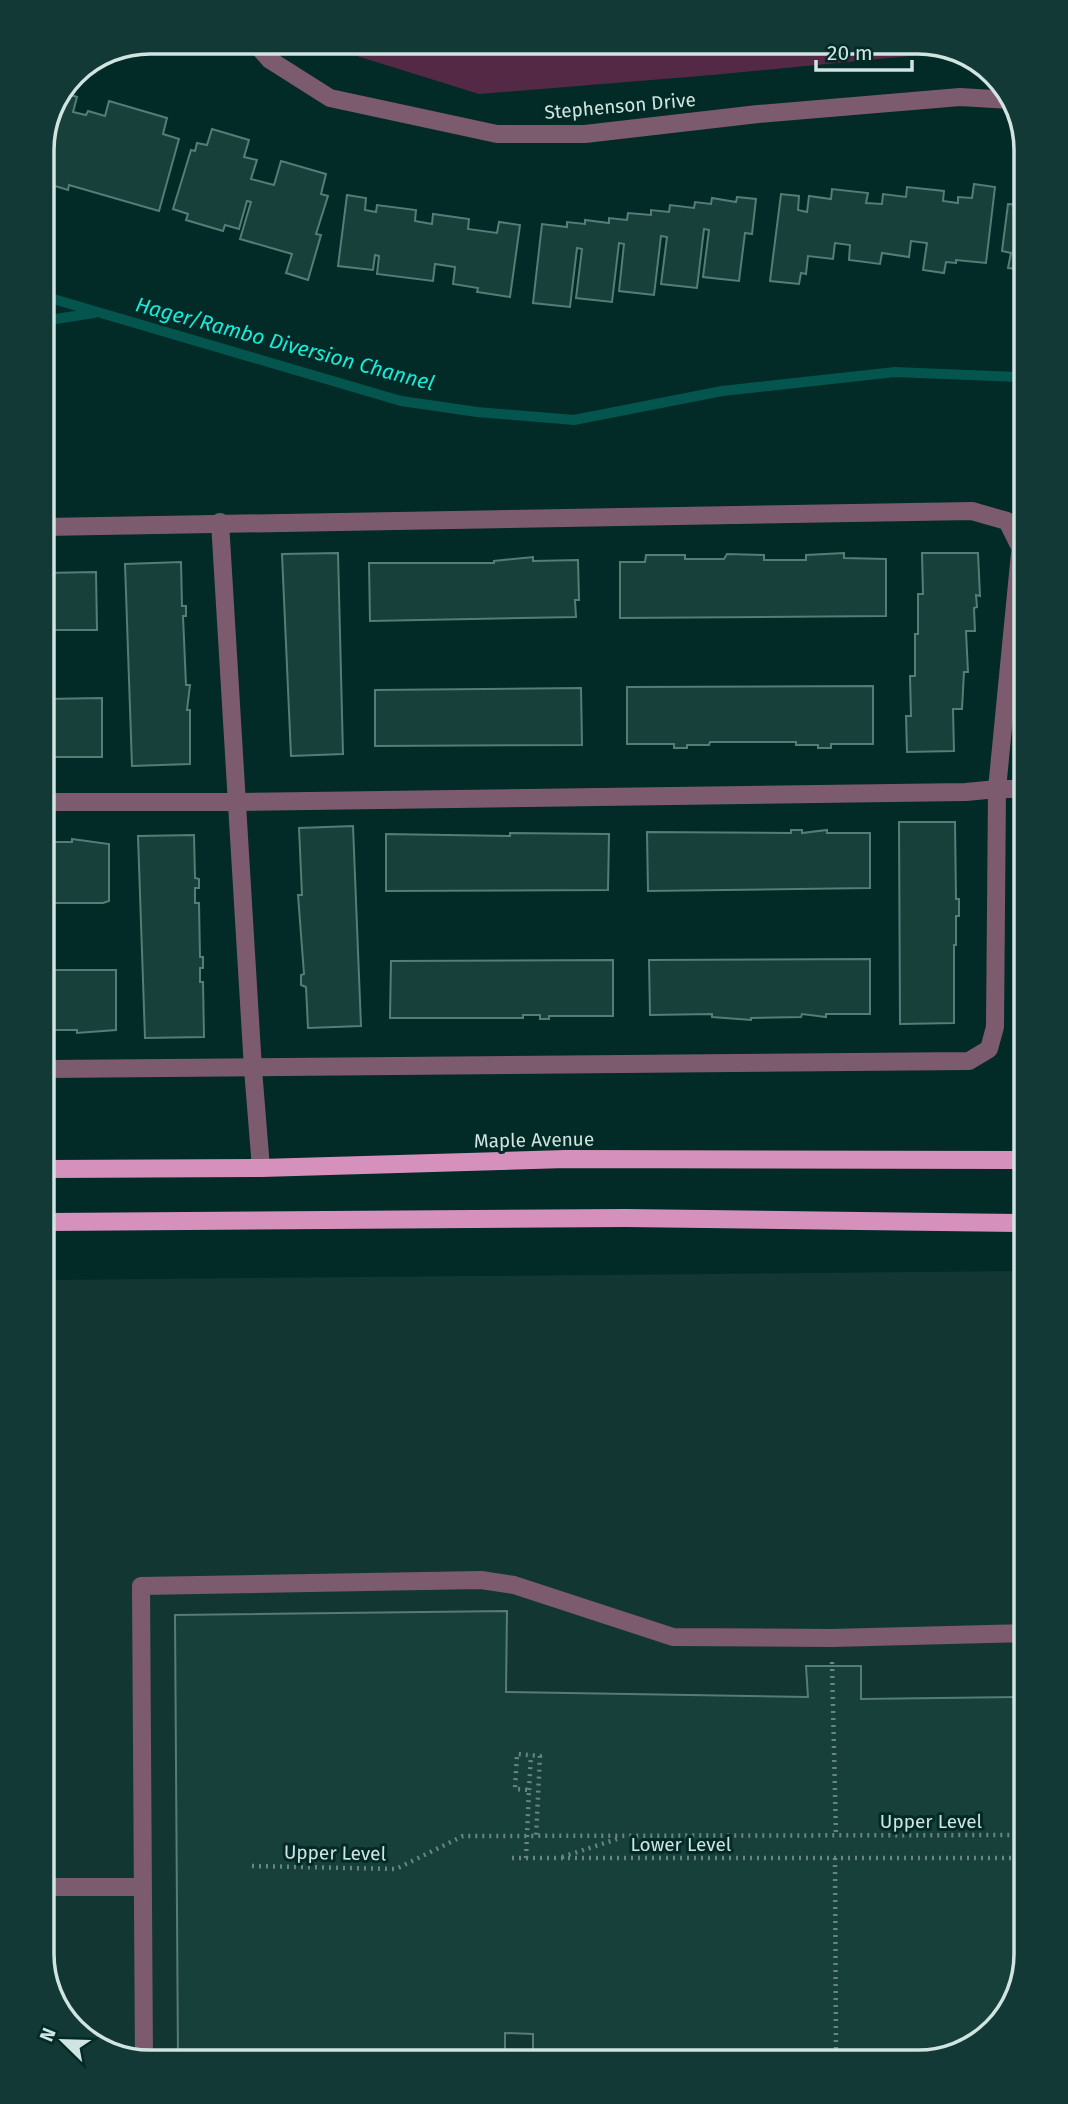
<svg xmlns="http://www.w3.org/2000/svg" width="1068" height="2104" viewBox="0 0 1068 2104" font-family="'Fira Sans',sans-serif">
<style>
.built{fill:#123733}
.green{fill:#542946}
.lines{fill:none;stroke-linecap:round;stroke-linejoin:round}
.stream{stroke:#04554e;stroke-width:10}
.building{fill:#17403b;stroke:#567c77;stroke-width:2}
.path{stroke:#678582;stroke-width:4.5;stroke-dasharray:2 5;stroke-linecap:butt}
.minor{stroke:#7c5b6f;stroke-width:18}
.major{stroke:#d591bc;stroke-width:18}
.labels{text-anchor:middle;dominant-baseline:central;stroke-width:6;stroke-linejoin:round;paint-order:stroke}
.street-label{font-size:19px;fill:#d0e4e1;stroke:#022a26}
.water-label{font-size:21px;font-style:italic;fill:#19ead9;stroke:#022a26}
.rim{fill:none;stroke:#d0e4e1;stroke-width:3.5}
</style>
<rect width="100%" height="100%" fill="#022a26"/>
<path class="built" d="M1023 1271 1026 1954 1008 2014 959 2054 144 2062 85 2040 50 1995 47 1280Z"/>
<path class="green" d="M312 42H925L952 52 712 75 479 94Z"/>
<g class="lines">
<g class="stream">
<path d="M43 296 401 401 477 412 574 420 722 391 895 372 1019 377"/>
<path d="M43 321 94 313"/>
</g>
</g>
<g class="building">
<path d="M65 93 77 97 73 112 86 115 88 111 105 116 109 101 167 118 163 134 179 139 159 211 69 185 68 190 42 182V144Z"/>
<path d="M212 129 249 140 244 157 257 160 251 179 274 185 281 161 326 174 321 194 328 196 316 234 321 235 308 280 286 273 292 254 240 239 251 202 247 201 239 229 225 225 223 231 186 220 188 214 173 209 191 150 195 151 197 143 207 145Z"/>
<path d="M974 184 995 187 986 263 956 260V263L946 262 944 273 923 270 927 243 911 241 909 257 882 253 880 264 849 260 850 245 835 243 833 259 808 256 806 274 801 273 799 284 770 281 781 194 799 196 798 210 807 212 809 196 831 199 832 189 868 193 866 203 882 204 883 194 906 197 907 187 944 191 943 201 958 203V197L972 198Z"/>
<path d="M347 195 366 198 365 210 376 212 377 205 416 210 415 221 432 224 433 214 469 219 468 229 497 233 499 222 520 225 510 297 477 292 478 288 453 284 455 267 435 264 433 281 377 274 379 256 375 255 373 270 338 266Z"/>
<path d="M737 197 756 199 752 234 745 233 739 281 703 277 709 230 704 229 697 288 661 284 667 237 661 236 654 295 619 291 624 244 619 243 612 302 576 298 582 249 577 248 570 307 533 303 542 224 567 227V222L585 224V220L609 223V218L627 220 628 213 651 215V210L669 212 670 205 694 208 695 202 711 204 712 198 736 202Z"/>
<path d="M1008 204 1018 205 1019 269 1008 268 1011 253 1002 251Z"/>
<path d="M338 553 343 754 291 756 282 554Z"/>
<path d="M844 553V558L886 559V616L620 618V562H645L646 555H685V559H724L727 554 764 555V560H806V555Z"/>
<path d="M922 553H978L980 596 976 595 977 607 974 608 975 631H966L968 672H964L962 709H953L954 751 907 752 906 716H911L910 676H915V634H918V594H923Z"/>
<path d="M533 557V561L578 560 579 600H575L576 617 370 621 369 563H494V561Z"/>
<path d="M181 562 182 606H186V616H183L186 685H190L187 710H190V764L132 766 125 564Z"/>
<path d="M96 572 97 630H44V573Z"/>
<path d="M873 686V744H831V748H818V745H796V742H710L709 745H687V748H674V744H627V687Z"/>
<path d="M581 688 582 745 375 746V690Z"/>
<path d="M102 698V757H45V699Z"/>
<path d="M899 822H955L956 899H959V916H956V945H954V1023L900 1024Z"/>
<path d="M353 826 361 1026 308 1028 306 987 301 985V975L304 974 298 895H302L299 828Z"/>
<path d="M791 830H802V833L827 830V833H870V888L648 891 647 832 791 833Z"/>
<path d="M510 833 609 834 608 890 386 891V834L510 836Z"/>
<path d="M194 835 195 878 199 879V888H195V903H199L200 957H203V968H200V982H203L204 1037 145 1038 138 836Z"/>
<path d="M72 839 109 844V901L103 903H45V844H49V842H72Z"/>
<path d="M870 959V1014H826V1017L802 1014 801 1017 751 1018V1020L712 1017V1014L650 1015 649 960Z"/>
<path d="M613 960V1016H549V1019H540V1015H523V1018H390L391 961Z"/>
<path d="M46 970H116V1030L77 1033V1030H54V1027H46Z"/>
<path d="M507 1611 506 1692 808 1697 806 1666H861V1699L1025 1697 1026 1954 1008 2014 959 2054 533 2058V2034L505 2033V2058L178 2061 175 1615Z"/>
</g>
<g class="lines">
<g class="path">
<path d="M832 1662 836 1836"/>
<path d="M529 1790 531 1755"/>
<path d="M562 1857 617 1839"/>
<path d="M512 1858H1026"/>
<path d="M526 1858 529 1790 515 1789 517 1754 540 1756 536 1837"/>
<path d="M835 1858 836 2055"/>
<path d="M252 1866 396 1869 463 1836 1025 1835"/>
</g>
<g class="minor">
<path d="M254 42 270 60 330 98 497 134H585L758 114 960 97 1011 100"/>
<path d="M220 522 253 1069 261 1168"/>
<path d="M44 527 972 511 1007 521 1020 547"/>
<path d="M45 802H237L966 792 997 789H1021"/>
<path d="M46 1069 969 1061 989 1049 995 1027 997 789 1020 553"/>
<path d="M50 1887H141"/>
<path d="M144 2062 141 1586 481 1580 514 1585 673 1637 831 1638 1025 1633"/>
</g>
<g class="major">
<path d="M47 1169 261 1168 566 1159 1023 1160"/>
<path d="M47 1222 625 1218 1023 1223"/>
</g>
</g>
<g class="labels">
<g class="street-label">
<text transform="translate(620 106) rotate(-5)">Stephenson Drive</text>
<text transform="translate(534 1140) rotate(-1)">Maple Avenue</text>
<text x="931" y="1821">Upper Level</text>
<text x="681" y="1844">Lower Level</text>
<text transform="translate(335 1853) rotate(1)">Upper Level</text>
</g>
<g class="water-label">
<text transform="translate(285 344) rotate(15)">Hager/Rambo Diversion Channel</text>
</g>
</g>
<path d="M0 0H1068V2104H0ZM150 54H918A96 96 0 0 1 1014 150V1954A96 96 0 0 1 918 2050H150A96 96 0 0 1 54 1954V150A96 96 0 0 1 150 54Z" fill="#123935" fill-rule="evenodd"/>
<path class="rim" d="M150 54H918A96 96 0 0 1 1014 150V1954A96 96 0 0 1 918 2050H150A96 96 0 0 1 54 1954V150A96 96 0 0 1 150 54Z"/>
<g transform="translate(63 2041) rotate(293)" stroke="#022a26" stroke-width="5" paint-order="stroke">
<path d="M0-5L12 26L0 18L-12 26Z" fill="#d0e4e1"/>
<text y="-10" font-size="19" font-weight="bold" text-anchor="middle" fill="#d0e4e1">N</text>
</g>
<path d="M816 60v10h96v-10" fill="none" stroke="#d0e4e1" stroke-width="3.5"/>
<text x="827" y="60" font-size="21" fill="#d0e4e1" stroke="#022a26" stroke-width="5" paint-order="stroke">20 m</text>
</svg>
